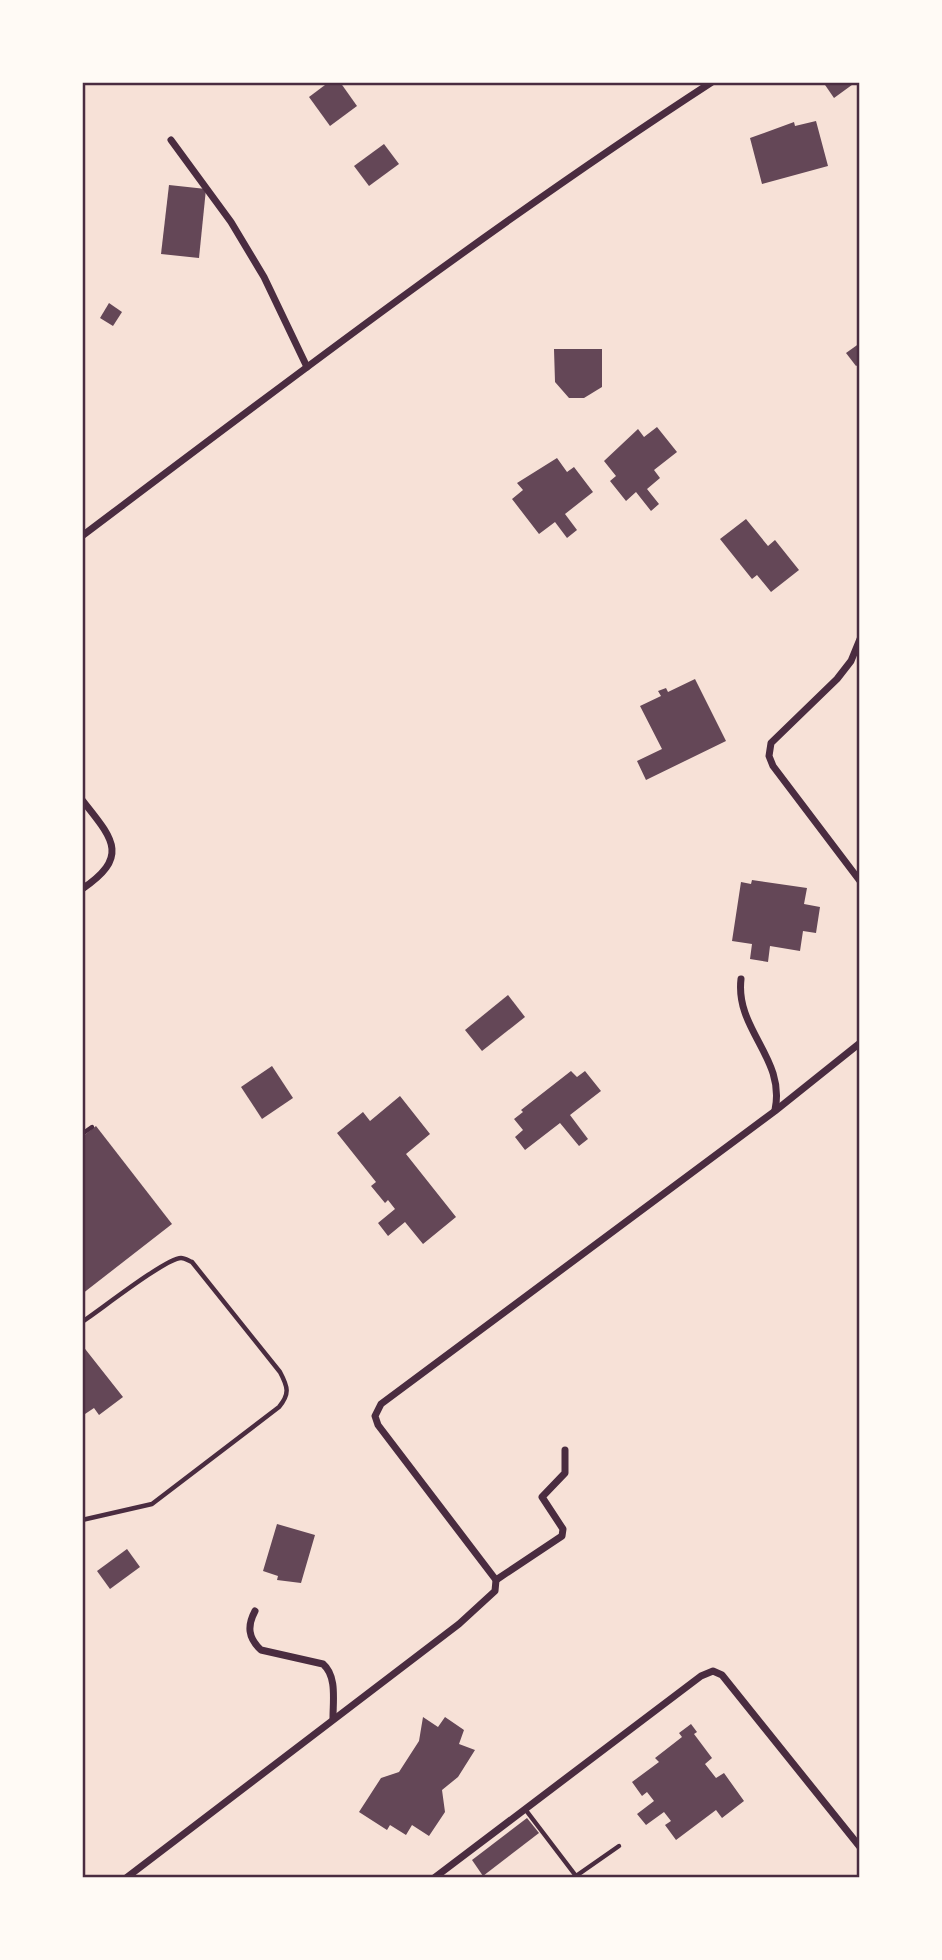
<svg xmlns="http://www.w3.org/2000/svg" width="942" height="1960" viewBox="0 0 942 1960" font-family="'Sofia Sans Condensed',sans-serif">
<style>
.building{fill:#644757}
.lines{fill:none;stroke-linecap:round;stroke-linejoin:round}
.service{stroke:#4a2c40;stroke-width:4.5}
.minor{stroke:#4a2c40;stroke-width:7}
.neatline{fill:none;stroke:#4a2c40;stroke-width:2.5}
</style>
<rect width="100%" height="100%" fill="#f7e1d7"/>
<g class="building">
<path d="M329 82H340L357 106 330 126 309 97Z"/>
<path d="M823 82H856L834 98Z"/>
<path d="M816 121 828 166 762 184 750 138 794 122 795 126Z"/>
<path d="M384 144 399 164 369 186 354 166Z"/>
<path d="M169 185 206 189 199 258 161 254Z"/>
<path d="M109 303 122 312 113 326 100 318Z"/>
<path d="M860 343V364L856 366 846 353Z"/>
<path d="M554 349H602V387L584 398H569L555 382Z"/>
<path d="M657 427 677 452 654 470 660 478 647 489 659 504 651 511 636 492 626 501 610 481 616 476 604 461 638 429 644 437Z"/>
<path d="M557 458 567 472 574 467 593 492 565 514 577 530 567 538 555 522 539 534 512 499 523 490 517 483Z"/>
<path d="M746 519 768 546 775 540 799 570 771 592 757 575 752 579 720 539Z"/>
<path d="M695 679 726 741 646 780 637 761 662 749 640 706 661 696 658 691 666 688 668 692Z"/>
<path d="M752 880 807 888 804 904 820 907 816 933 803 931 800 951 770 946 768 962 750 959 752 944 732 941 741 882 751 884Z"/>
<path d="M508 995 525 1017 482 1051 465 1030Z"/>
<path d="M272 1066 293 1098 262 1119 241 1087Z"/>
<path d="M571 1071 577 1077 585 1071 601 1091 570 1115 588 1139 579 1146 560 1123 525 1150 515 1137 523 1130 514 1119 523 1112 521 1110Z"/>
<path d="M400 1096 430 1134 406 1154 456 1217 423 1244 405 1222 388 1236 378 1223 395 1209 388 1200 385 1203 371 1186 376 1182 337 1133 363 1112 370 1121Z"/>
<path d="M96 1126 172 1224 82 1294V1137Z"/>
<path d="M82 1345 123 1397 99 1415 94 1408 82 1416Z"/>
<path d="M277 1524 315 1535 301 1583 277 1580 278 1576 263 1571Z"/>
<path d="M127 1549 140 1567 110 1589 97 1571Z"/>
<path d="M423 1717 438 1727 445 1717 464 1730 459 1744 475 1750 458 1777 442 1790 445 1812 429 1836 412 1825 406 1835 390 1825 387 1830 359 1812 381 1778 399 1772 419 1741Z"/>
<path d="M691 1724 697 1732 694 1734 712 1758 705 1764 716 1778 724 1773 744 1801 722 1818 716 1810 676 1840 665 1825 671 1821 664 1812 646 1825 637 1814 654 1801 647 1792 642 1796 632 1782 659 1762 655 1758 682 1737 679 1733Z"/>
<path d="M527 1818 539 1833 483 1876 472 1860Z"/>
</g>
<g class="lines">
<g class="service">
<path d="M82 1134 92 1127"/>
<path d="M82 1322C99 1311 166 1258 181 1258 185 1258 189 1261 192 1262L280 1372C288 1387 290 1394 279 1407L152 1504 82 1520"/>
<path d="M525 1809 576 1876 619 1846"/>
</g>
<g class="minor">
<path d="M171 140 231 222 264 277 307 367"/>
<path d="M82 536C289 380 495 223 712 82"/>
<path d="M860 639 851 661 837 679 771 743 769 756 773 766 860 881"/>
<path d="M82 800C112 838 131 856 82 889"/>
<path d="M741 979C735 1030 786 1058 775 1110"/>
<path d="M496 1580 562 1536 563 1529 542 1497 565 1473V1450"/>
<path d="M255 1611C247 1626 248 1638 261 1650L323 1664C337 1676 333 1700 333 1718"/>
<path d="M126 1878 459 1624 495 1591 496 1580 378 1425 375 1416 381 1404 775 1111 860 1043"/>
<path d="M434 1878 701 1676 713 1671 722 1675 860 1847"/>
</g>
</g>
<rect width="942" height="1960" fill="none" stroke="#fffaf5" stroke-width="168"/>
<rect x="84" y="84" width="774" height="1792" class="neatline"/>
</svg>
